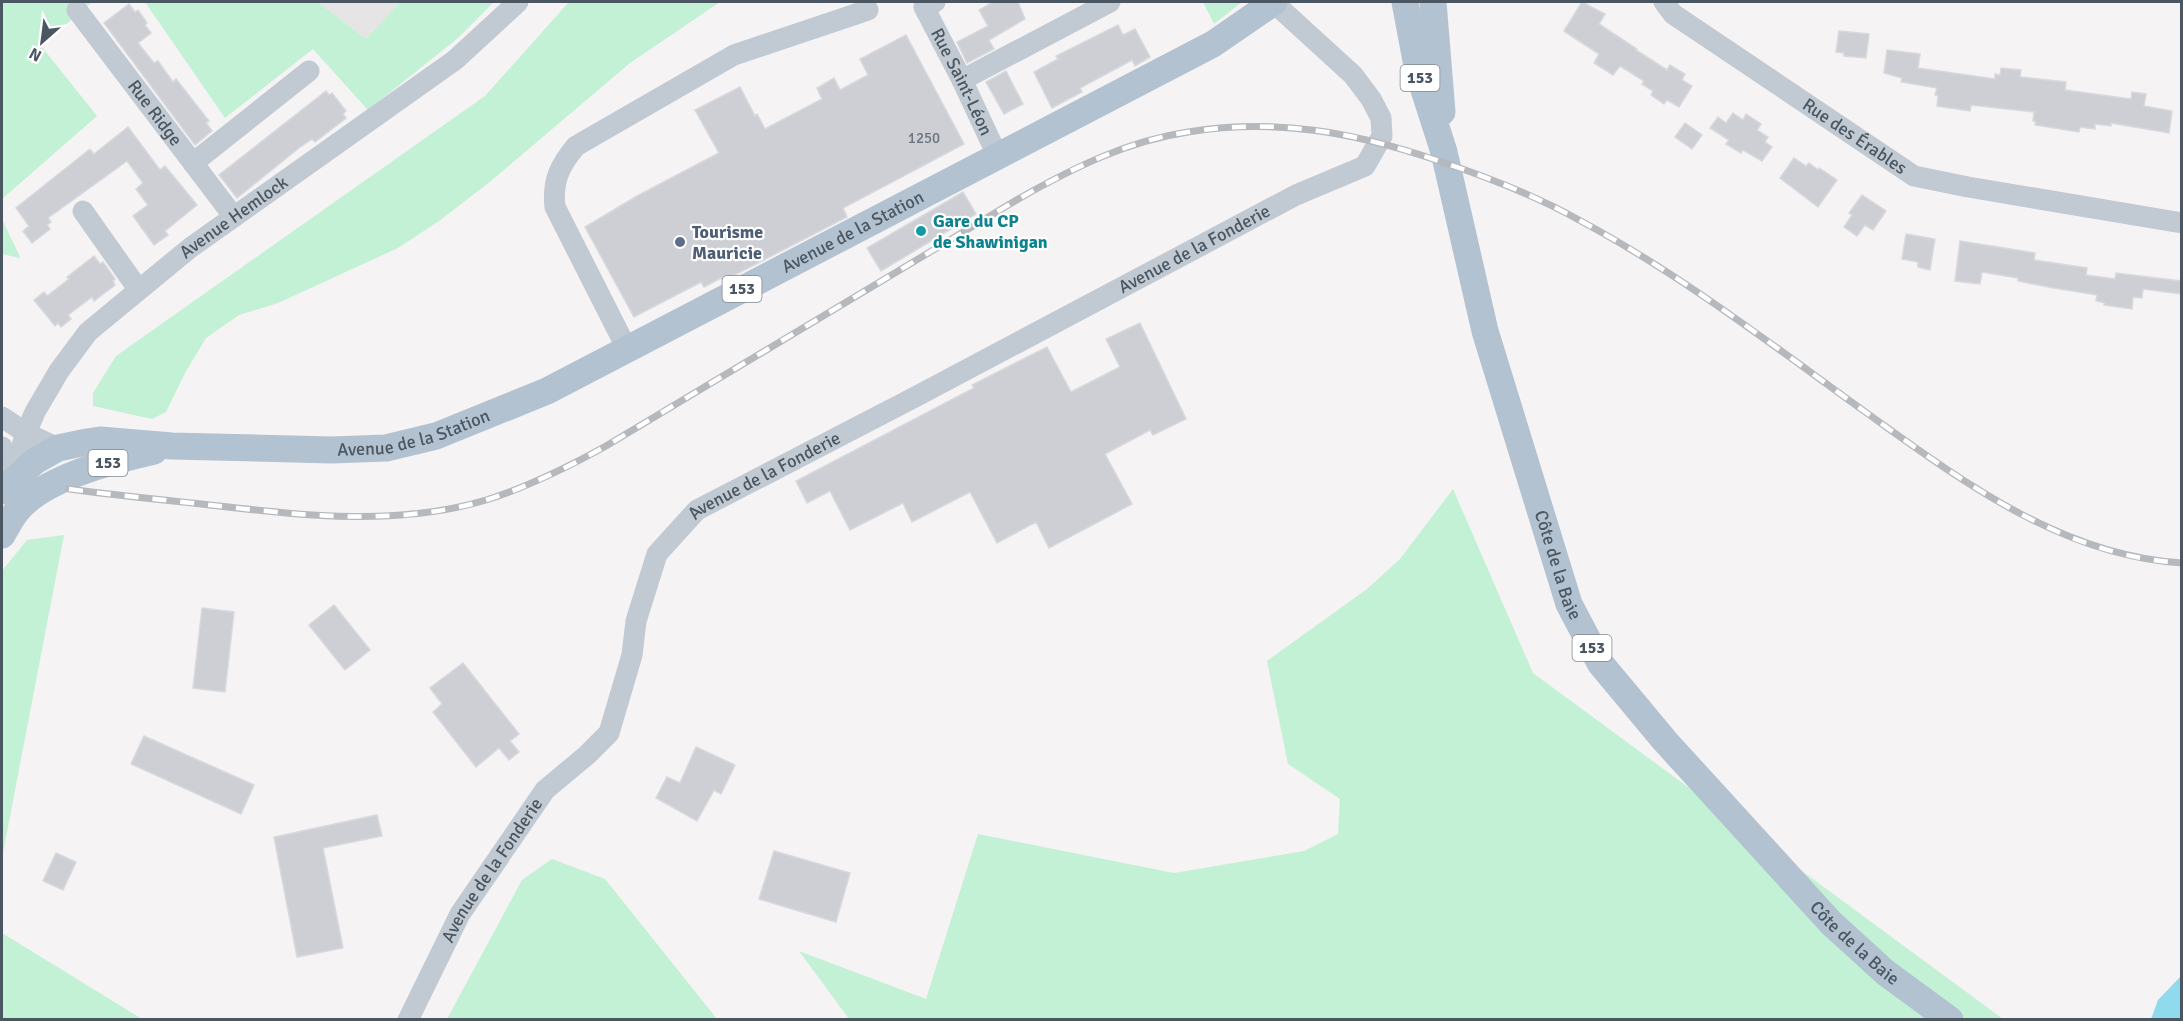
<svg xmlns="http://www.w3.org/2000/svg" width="2183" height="1021" viewBox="0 0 2183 1021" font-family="Signika,sans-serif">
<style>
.education{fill:#e6e4e5}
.green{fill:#c3f1d5}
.water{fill:#90daee}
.building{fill:#cdcfd5;stroke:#d7d9de;stroke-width:1.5}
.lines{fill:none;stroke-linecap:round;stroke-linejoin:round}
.minor{stroke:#c1cad2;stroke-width:21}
.major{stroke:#b3c2d1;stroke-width:27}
.rail-casing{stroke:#b5b8bd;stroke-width:7}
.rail{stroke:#fff;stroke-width:4.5;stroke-dasharray:14;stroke-linecap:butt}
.culture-dot{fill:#0f9aa8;stroke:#fff;stroke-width:2}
.service-dot{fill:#5c6f8a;stroke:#fff;stroke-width:2}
.labels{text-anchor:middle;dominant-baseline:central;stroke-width:4.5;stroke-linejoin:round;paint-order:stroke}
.number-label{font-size:15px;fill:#6b747e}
.shield{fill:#fff;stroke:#808990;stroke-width:1.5}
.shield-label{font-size:16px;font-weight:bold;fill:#4a5661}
.street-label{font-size:18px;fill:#4a5661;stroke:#fff}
.culture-label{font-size:18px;font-weight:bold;fill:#0d838f;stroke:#fff;text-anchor:start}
.service-label{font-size:18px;font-weight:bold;fill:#4e5e75;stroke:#fff;text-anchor:start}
</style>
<rect width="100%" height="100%" fill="#f5f3f3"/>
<path class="education" d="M318 2H400L366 39Z"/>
<g class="green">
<path d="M2 2H92L41 46 97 116 2 199Z"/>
<path d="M145 2H318L366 39 400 2H494L458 38 368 110 313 49 225 118Z"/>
<path d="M569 2H720L630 63 491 181 439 221 398 248 278 303 239 315 206 338 185 373 166 412 152 419 93 406V393L116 356 485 96Z"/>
<path d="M1203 2H1242L1214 24Z"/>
<path d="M2 219 20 257V258L2 254Z"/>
<path d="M1453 489 1533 673 2003 1019H849L799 951 926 999 978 834 1174 873 1304 851 1338 834 1340 799 1288 764 1267 661 1367 589 1400 559Z"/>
<path d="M64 535 2 858V571L27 540Z"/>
<path d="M552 859 605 879 717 1019H447L522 880Z"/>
<path d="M2 933 142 1019H2Z"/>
</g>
<path class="water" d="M2181 976V1019H2151L2158 1000Z"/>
<g class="building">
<path d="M993 2H1018L1025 19 989 40 994 49 967 63 957 42 988 26 979 10Z"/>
<path d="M1582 2 1605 14 1599 24 1637 49 1636 50 1667 70 1670 65 1685 74 1682 80 1692 86 1679 107 1667 100 1664 104 1651 95 1653 91 1642 84 1644 81 1620 66 1613 75 1594 63 1599 54 1565 32 1564 31Z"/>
<path d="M129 4 135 12 138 10 147 23 145 25 151 33 138 43 154 63 158 61 173 82 176 79 209 121 206 123 212 131 195 145 104 23Z"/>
<path d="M1118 25 1123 35 1135 29 1150 57 1135 66 1132 60 1080 88 1082 92 1052 108 1034 72 1058 59 1056 56Z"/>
<path d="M1839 31 1869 34 1866 58 1844 56V53L1836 52Z"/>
<path d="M906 35 964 144 843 208 847 217 723 281 721 278 704 287 701 282 634 317 585 227 637 196 719 153 695 110 740 87 755 116 757 114 765 129 822 99 817 88 834 78 840 90 868 75 860 59Z"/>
<path d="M1887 50 1920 54 1918 68 1995 79V74L2000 75 2001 68 2021 70 2020 77 2066 82 2065 90 2131 99 2132 92 2146 94 2144 106 2172 111 2169 133 2111 123V126L2095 124V129L2080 127 2079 132 2035 125 2036 122 2033 121 2034 112 1971 105 1970 111 1937 106 1938 96 1935 95 1937 88 1901 82 1902 78 1884 73Z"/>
<path d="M1006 71 1023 104 1004 114 986 82Z"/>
<path d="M326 91 329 95 332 93 346 111 343 114 346 118 315 142 312 139 299 148 237 198 219 175Z"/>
<path d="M1733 113 1743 120 1746 114 1761 124 1757 130 1768 137 1765 142 1772 147 1762 161 1743 150 1741 153 1726 144 1729 140 1710 128 1718 117 1726 123Z"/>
<path d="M1685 123 1702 135 1692 149 1675 137Z"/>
<path d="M128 127 160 170 165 166 197 205 165 231 168 235 154 245 133 216 148 205 136 189 143 183 127 161 48 218 51 222 47 225 50 229 32 243 23 231 29 226 16 208 90 149 94 154Z"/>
<path d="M1794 158 1806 166 1809 163 1818 170 1819 168 1837 180 1818 207 1780 178Z"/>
<path d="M963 192 976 214 881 271 867 248Z"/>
<path d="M1862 195 1886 211 1873 230 1865 225 1857 236 1844 227 1852 215 1849 213Z"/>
<path d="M1906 234 1935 239 1930 270 1918 267V262L1902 259Z"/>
<path d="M1960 241 2035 253 2034 260 2087 268 2086 275 2115 279 2116 273 2181 281V294L2143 289 2142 298 2133 297 2132 309 2104 305 2105 303 2096 301 2097 295 2048 287 2018 281V278L1982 272 1980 284 1955 281Z"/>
<path d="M94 256 100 264 103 262 115 279 113 281 115 285 94 301 92 297 68 315 71 319 61 327 58 323 55 326 34 300 44 292 47 296 69 279 67 277Z"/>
<path d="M1140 323 1186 419 1153 435 1150 430 1105 454 1132 504 1049 548 1036 522 997 543 970 492 912 522 903 503 850 530 830 491 807 503 796 481 974 388 972 385 1047 347 1071 392 1120 367 1106 339Z"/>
<path d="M334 605 370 650 345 670 309 625Z"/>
<path d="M202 608 234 612 225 692 193 688Z"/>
<path d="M463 663 519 734 510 741 519 752 509 760 499 748 476 767 433 712 442 704 430 688Z"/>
<path d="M144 736 254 785 241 814 131 764Z"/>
<path d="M696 747 735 765 721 794 714 790 697 821 656 798 667 777 680 783Z"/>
<path d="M377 815 382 836 323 848 343 948 297 957 274 837Z"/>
<path d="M774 851 850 873 836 922 759 899Z"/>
<path d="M56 853 76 862 63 890 43 881Z"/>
</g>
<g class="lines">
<g class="minor">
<path id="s1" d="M935 2 924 7 962 80 998 157"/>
<path id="s2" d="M1664 2 1673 14 1914 176 1968 187 2182 223"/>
<path id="s3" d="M77 10 234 217"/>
<path d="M962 80 1110 2"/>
<path d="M193 163 309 71"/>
<path d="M83 211 138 289"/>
<path d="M627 349 555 207C552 181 560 165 576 146L734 55 868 10"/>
<path d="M2 417 26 433 58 448"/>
<path d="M2 447 10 482"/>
<path id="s4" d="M10 483 26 433 35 412 59 371 88 332 190 248 455 60 518 2"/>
<path id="s5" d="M408 1020 460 914 545 790 587 755 609 733 632 655 636 621 657 554 697 510 917 396 1296 195 1365 166 1382 136 1381 118 1371 99 1353 75 1273 2"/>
</g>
<g class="major">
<path id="s6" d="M1405 2 1418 71 1444 152 1485 331 1569 604 1600 663 1665 741 1831 923 1886 973 1950 1020"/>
<path d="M1433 2 1442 112"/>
<path id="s7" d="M2 491 35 461 58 448 87 442 100 440 172 446 332 450 386 448 436 436 547 391 1213 44 1274 2"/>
<path d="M2 535C7 527 11 518 17 511 43 478 114 460 154 451"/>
</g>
<g class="rail-casing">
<path id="rail" d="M69 489C119 496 169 500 219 506 308 516 399 526 486 500 528 487 568 467 606 446L1020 198C1073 168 1127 141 1188 132 1275 118 1353 132 1436 160 1485 176 1534 195 1579 220 1680 274 1771 344 1864 411 1959 479 2061 556 2182 563"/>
</g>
<use href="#rail" class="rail"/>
</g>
<circle class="culture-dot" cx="921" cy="231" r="6"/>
<circle class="service-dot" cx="680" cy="242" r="6"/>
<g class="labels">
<g class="number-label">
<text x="924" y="138">1250</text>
</g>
<g class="shield">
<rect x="1400.5" y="65" width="39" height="26" rx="4.5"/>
<rect x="722.5" y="276" width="39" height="26" rx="4.5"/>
<rect x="88.5" y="450" width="39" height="26" rx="4.5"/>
<rect x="1572.5" y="635" width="39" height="26" rx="4.5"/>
</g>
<g class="shield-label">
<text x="1420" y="78">153</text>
<text x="742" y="289">153</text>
<text x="108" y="463">153</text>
<text x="1592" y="648">153</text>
</g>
<g class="street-label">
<text stroke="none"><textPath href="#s1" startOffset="96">Rue Saint-Léon</textPath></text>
<text stroke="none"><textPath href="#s3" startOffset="129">Rue Ridge</textPath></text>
<text stroke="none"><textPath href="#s2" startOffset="234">Rue des Érables</textPath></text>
<text stroke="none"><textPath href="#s4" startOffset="357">Avenue Hemlock</textPath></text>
<text stroke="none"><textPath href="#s7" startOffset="916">Avenue de la Station</textPath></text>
<text stroke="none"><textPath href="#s5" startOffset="1161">Avenue de la Fonderie</textPath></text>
<text stroke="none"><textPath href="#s7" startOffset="430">Avenue de la Station</textPath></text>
<text stroke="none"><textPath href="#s5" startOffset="675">Avenue de la Fonderie</textPath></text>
<text stroke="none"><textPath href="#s6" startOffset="584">Côte de la Baie</textPath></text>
<text stroke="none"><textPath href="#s5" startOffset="172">Avenue de la Fonderie</textPath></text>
<text stroke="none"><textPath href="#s6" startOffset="1070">Côte de la Baie</textPath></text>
</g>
<g class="culture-label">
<text x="933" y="221">Gare du CP<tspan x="933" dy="21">de Shawinigan</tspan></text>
</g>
<g class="service-label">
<text x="692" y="232">Tourisme<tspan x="692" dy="21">Mauricie</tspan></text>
</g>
</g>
<rect width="2183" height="1021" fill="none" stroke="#4a5661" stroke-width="6"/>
<g transform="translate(42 42) rotate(208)" stroke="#ffffff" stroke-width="4.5" paint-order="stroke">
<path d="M0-4.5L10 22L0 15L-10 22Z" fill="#4a5661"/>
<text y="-9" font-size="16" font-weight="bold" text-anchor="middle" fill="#4a5661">N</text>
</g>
</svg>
